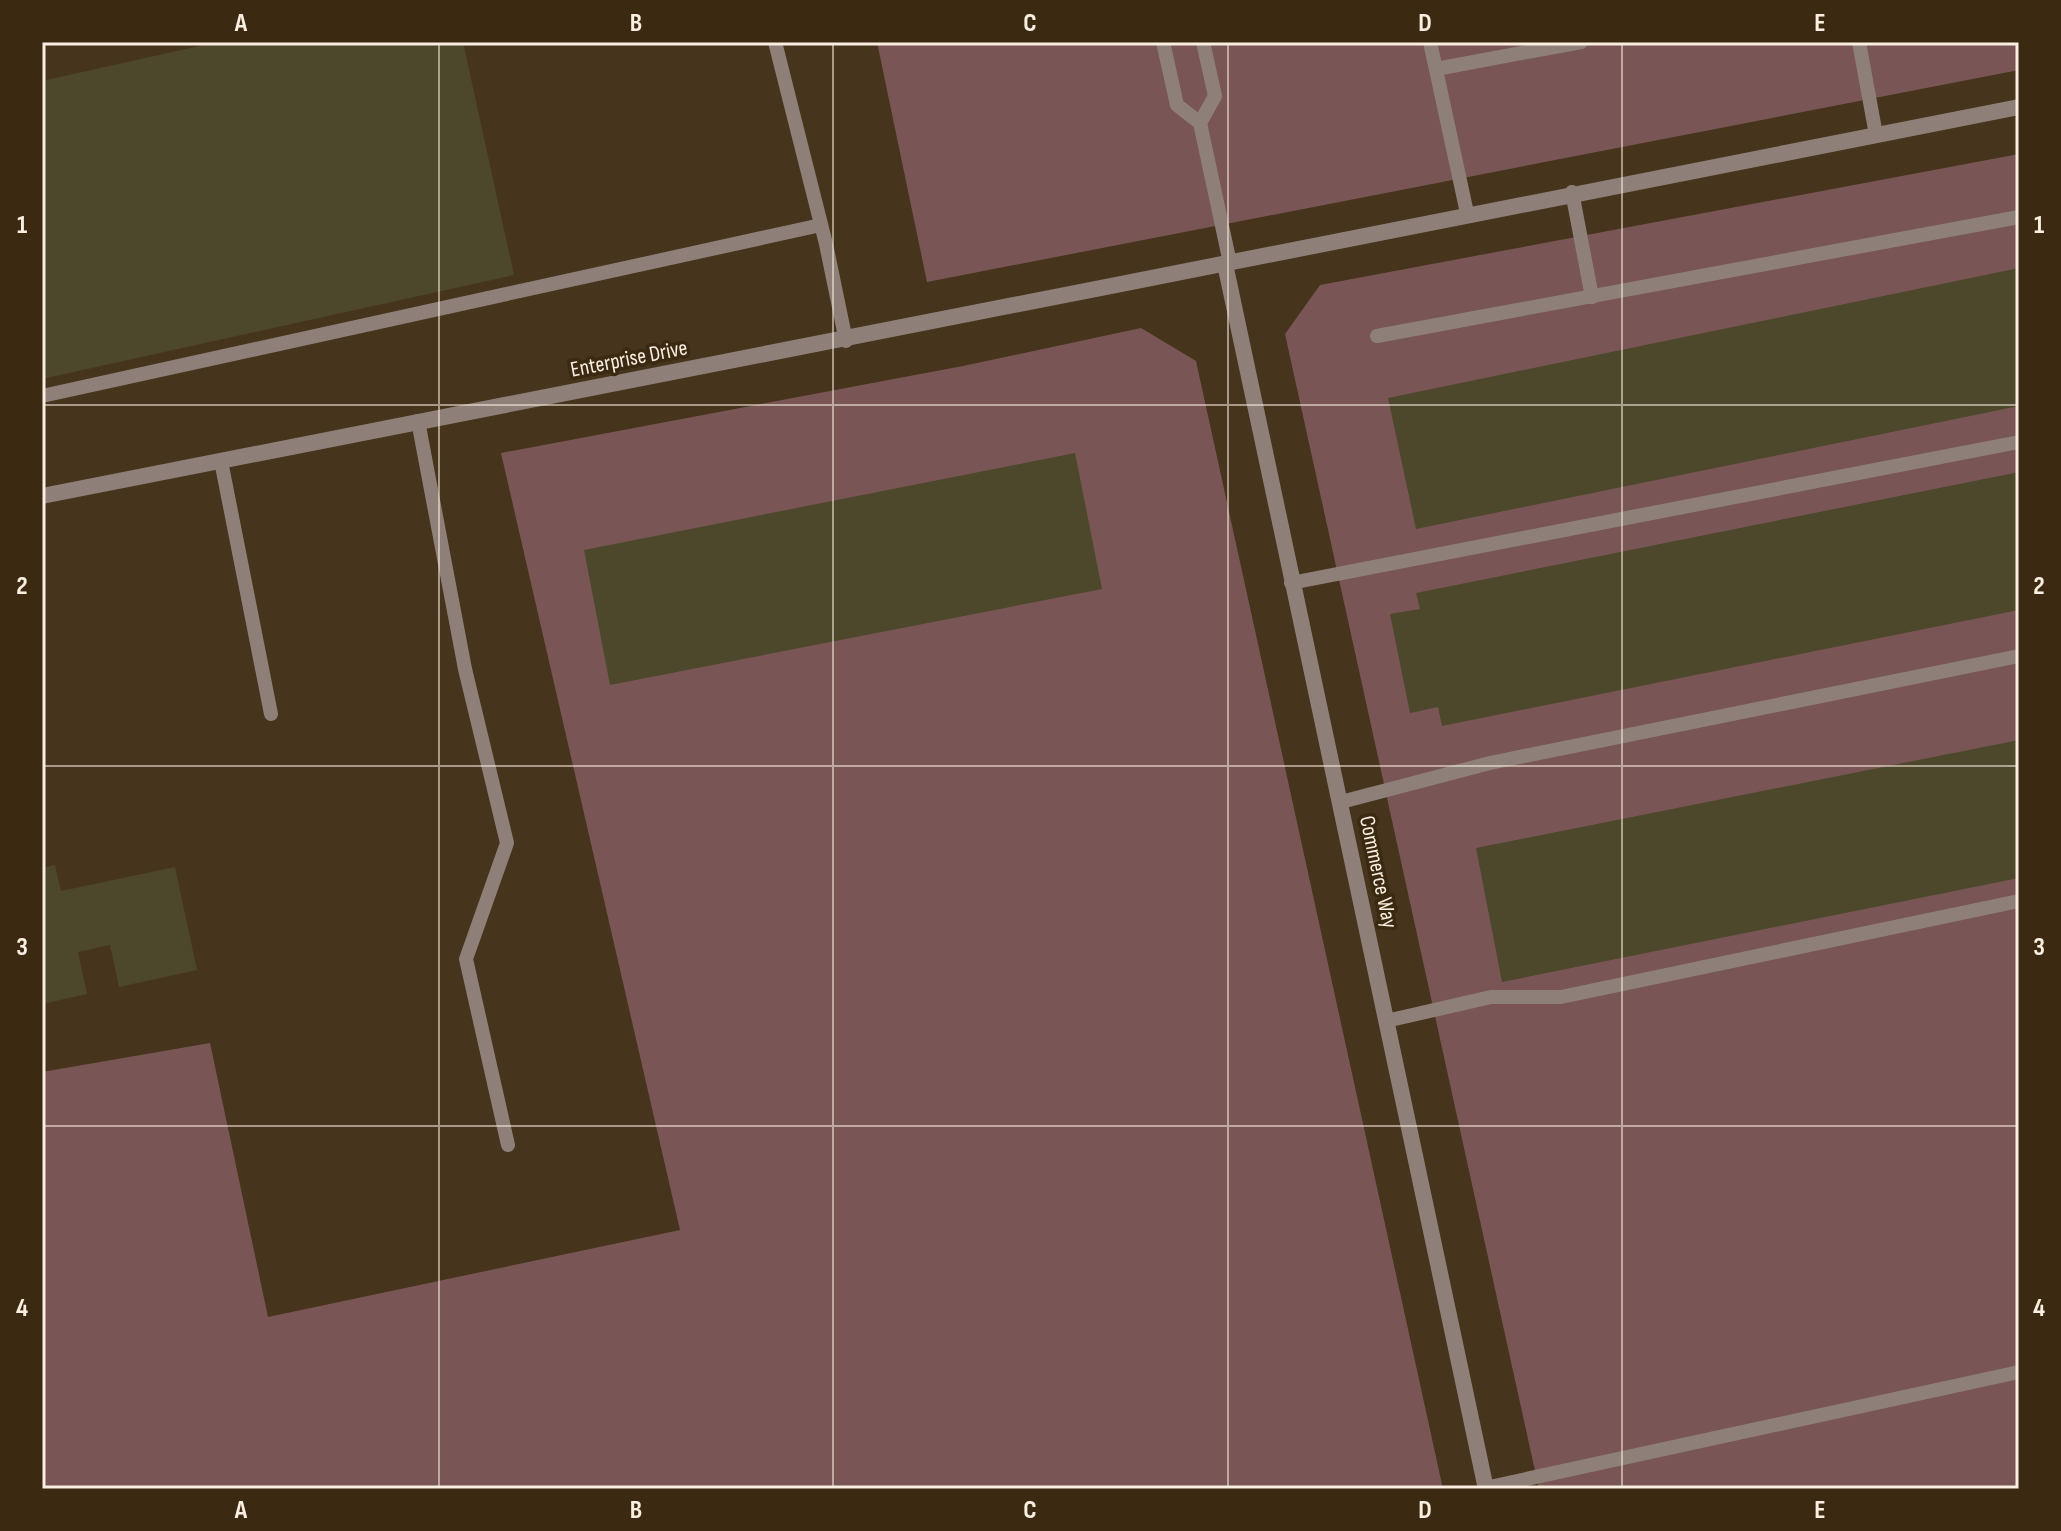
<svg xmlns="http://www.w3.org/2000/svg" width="2061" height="1531" viewBox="0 0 2061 1531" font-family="'Sofia Sans Condensed',sans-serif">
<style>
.green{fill:#795655}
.building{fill:#4d482b}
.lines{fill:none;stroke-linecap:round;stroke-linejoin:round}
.lane{stroke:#8e8079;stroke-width:14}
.street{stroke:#8e8079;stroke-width:16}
.grid{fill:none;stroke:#f9eee0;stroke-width:2;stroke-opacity:0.55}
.labels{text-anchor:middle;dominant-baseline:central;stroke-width:7;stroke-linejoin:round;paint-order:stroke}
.street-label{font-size:22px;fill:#f9eee0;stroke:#3b2912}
.neatline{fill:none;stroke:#f9eee0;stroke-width:3}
.grid-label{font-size:26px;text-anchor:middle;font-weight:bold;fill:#f9eee0}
</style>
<rect width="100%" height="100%" fill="#46341c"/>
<g class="green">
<path d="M877 42H2019V70L927 282Z"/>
<path d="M2019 154V1489H1539L1285 334 1320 285Z"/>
<path d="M1141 328 1196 361 1443 1489H42V1072L210 1043 268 1317 680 1230 501 453 963 366Z"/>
</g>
<g class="building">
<path d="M217 42H463L514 275 42 379V81Z"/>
<path d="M2019 268V406L1416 529 1388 398Z"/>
<path d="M1075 453 1102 589 610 685 584 550Z"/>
<path d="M2019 472V610L1442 726 1438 707 1410 713 1390 614 1420 609 1416 593Z"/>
<path d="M2019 740V878L1502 982 1476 848Z"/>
<path d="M55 865 61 891 175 867 197 970 119 987 110 945 78 952 87 994 42 1004V868Z"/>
</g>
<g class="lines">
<g class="lane">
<path d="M775 42 826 244 846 341"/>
<path d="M1163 42 1177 105 1200 123 1230 263"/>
<path d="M1430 42 1467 213"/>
<path d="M1859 42 1876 135"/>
<path d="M1436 69 1581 42"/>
<path d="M1200 123 1215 96 1203 42"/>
<path d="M1572 192 1592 297"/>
<path d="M1377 336 2019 217"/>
<path d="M42 396 821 225"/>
<path d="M418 421 465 669 507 843 466 959 508 1145"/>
<path d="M221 461 271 714"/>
<path d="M1291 583 2019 442"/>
<path d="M1341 802 1490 763 2019 656"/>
<path d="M1386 1021 1491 997H1561L2019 901"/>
<path d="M1485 1488 2019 1372"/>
</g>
<g class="street">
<path d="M1225 264 1486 1489"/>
<path d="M42 496C701 369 1360 235 2019 107"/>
</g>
</g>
<path class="grid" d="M439 42V1489M833 42V1489M1228 42V1489M1622 42V1489M42 405H2019M42 766H2019M42 1126H2019"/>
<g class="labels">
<g class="street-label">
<text transform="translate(629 359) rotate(-11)">Enterprise Drive</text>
<text transform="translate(1378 872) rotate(78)">Commerce Way</text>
</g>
</g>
<rect width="2061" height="1531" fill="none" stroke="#3b2912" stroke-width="88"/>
<rect x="44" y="44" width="1973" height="1443" class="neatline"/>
<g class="grid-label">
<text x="241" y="31">A</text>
<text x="636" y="31">B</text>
<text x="1030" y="31">C</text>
<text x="1425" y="31">D</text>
<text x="1820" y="31">E</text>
<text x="22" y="233">1</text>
<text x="2039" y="233">1</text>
<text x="22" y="594">2</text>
<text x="2039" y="594">2</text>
<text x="22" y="955">3</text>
<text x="2039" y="955">3</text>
<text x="22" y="1316">4</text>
<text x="2039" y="1316">4</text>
<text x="241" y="1518">A</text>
<text x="636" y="1518">B</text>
<text x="1030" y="1518">C</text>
<text x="1425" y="1518">D</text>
<text x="1820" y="1518">E</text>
</g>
</svg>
